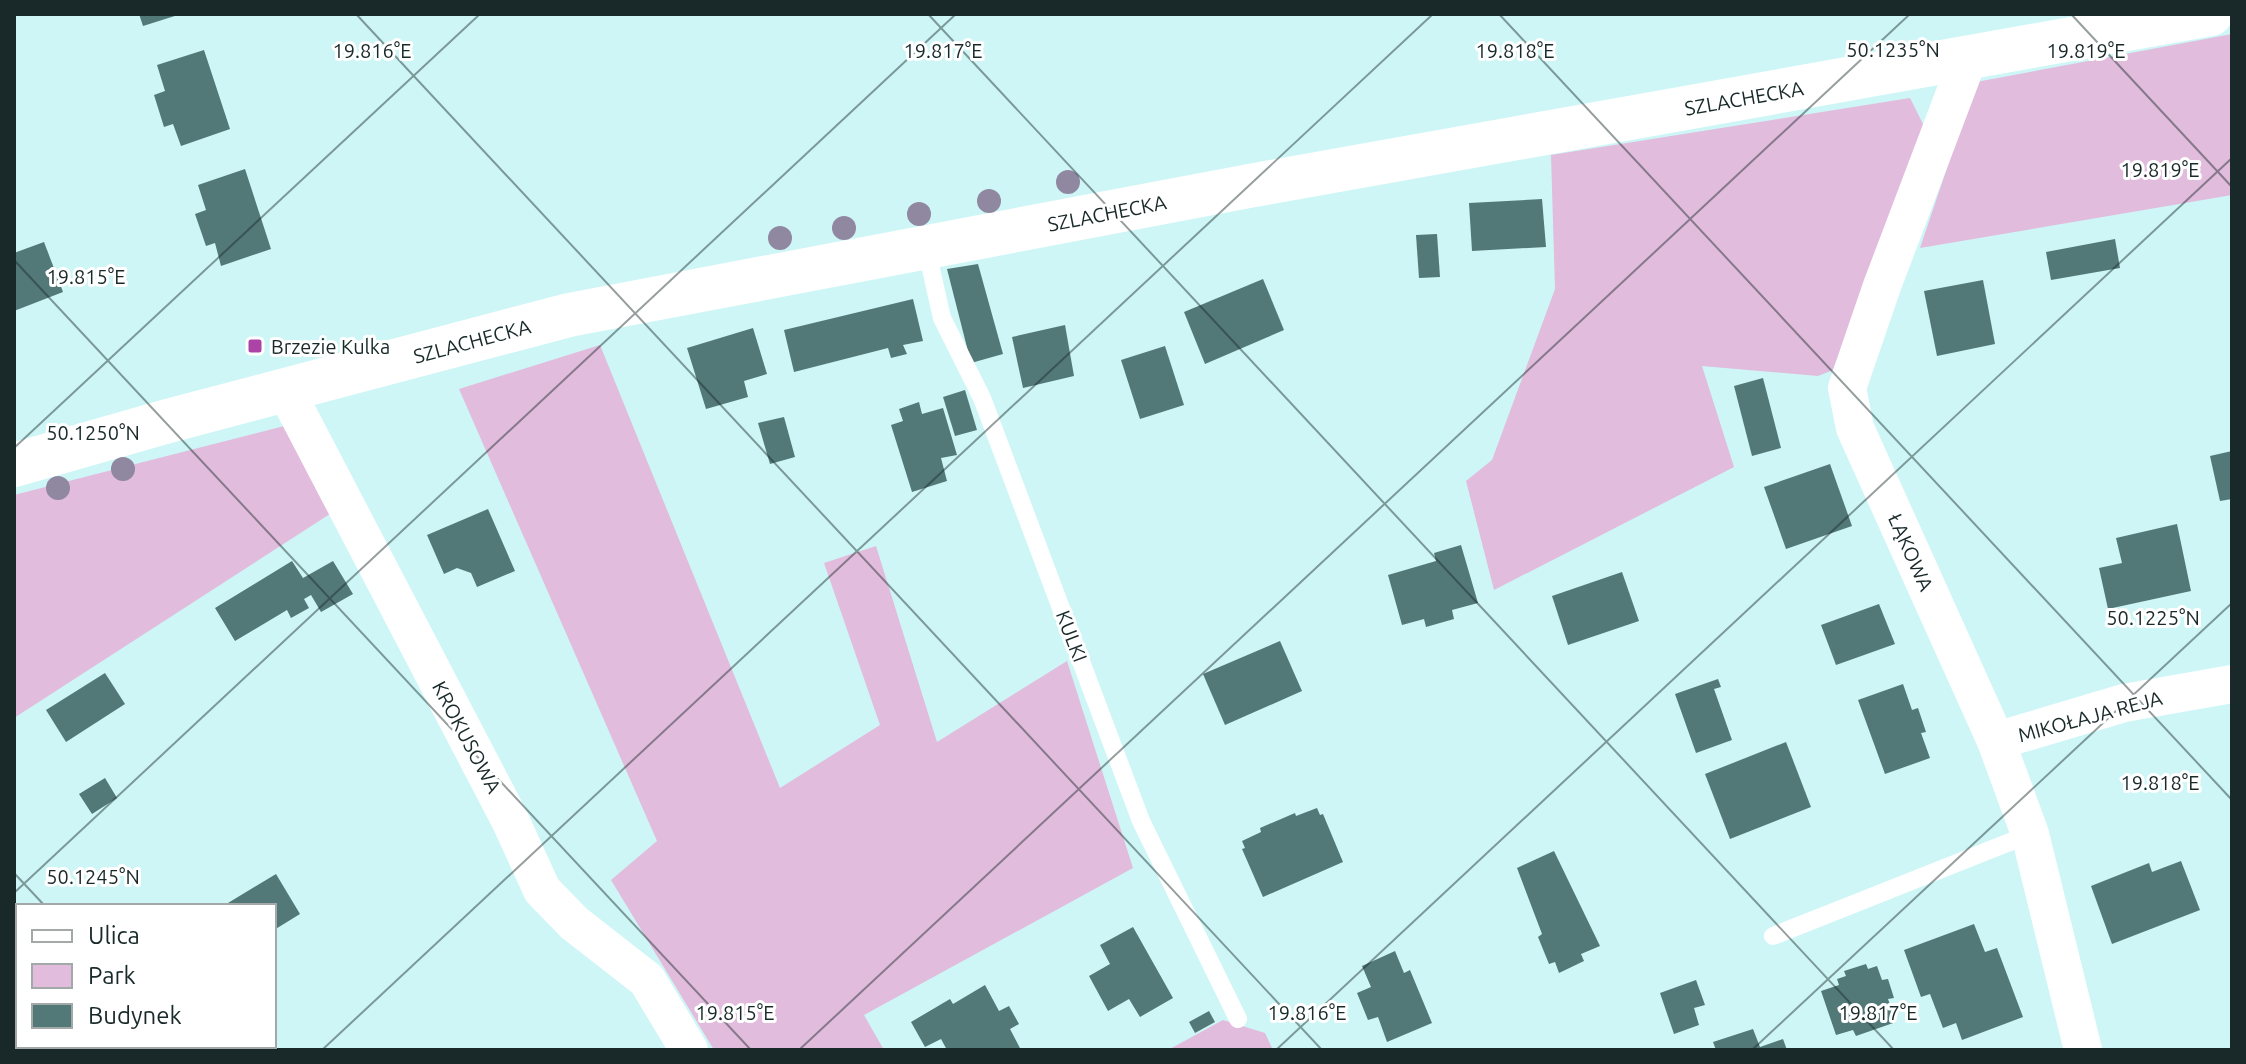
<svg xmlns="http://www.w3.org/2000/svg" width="2246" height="1064" viewBox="0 0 2246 1064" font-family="Ubuntu,sans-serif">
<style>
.green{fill:#e1bcdd}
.building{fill:#537878}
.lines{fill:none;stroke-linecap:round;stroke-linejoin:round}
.lane{stroke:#fff;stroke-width:18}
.street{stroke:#fff;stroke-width:38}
.secondary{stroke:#fff;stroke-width:44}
.tree{fill:#9087a1}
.ticks{fill:none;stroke:#192929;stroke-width:2;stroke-opacity:0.45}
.poi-dot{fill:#ac44a7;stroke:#fff;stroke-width:3}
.labels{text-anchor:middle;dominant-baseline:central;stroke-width:6;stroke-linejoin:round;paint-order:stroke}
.street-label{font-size:20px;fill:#192929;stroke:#fff}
.poi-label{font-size:20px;fill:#192929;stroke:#fff;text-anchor:start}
.ticks-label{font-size:20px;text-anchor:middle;fill:#192929;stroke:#fff;stroke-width:6;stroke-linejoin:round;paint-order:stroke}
</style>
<rect width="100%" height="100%" fill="#cef6f6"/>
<g class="green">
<path d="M2232 34V195L1920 248 1976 82Z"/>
<path d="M1910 98 1926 130 1833 370 1818 376 1702 366 1734 467 1494 590 1466 481 1492 460 1555 289 1551 155Z"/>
<path d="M600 345 780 788 880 725 824 563 876 546 937 742 1067 661 1133 868 864 1015 884 1050H714L611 880 657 841 459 389Z"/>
<path d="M292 424 333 512 14 718V495Z"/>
<path d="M1223 1020 1265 1033 1273 1050H1168Z"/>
</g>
<g class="building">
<path d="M139 14H178V15L143 26Z"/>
<path d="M204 50 230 129 181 146 173 124 164 127 154 95 165 91 157 65Z"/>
<path d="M245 169 271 249 221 266 215 243 206 246 195 214 206 210 198 185Z"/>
<path d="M1542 199 1546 247 1472 251 1469 203Z"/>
<path d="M1437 234 1440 277 1419 278 1416 235Z"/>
<path d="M2115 239 2120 268 2051 280 2046 252Z"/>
<path d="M44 242 63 292 14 311V253Z"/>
<path d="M978 264 1003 354 971 363 947 269Z"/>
<path d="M1263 279 1284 330 1205 364 1184 312Z"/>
<path d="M1983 280 1995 344 1937 356 1924 291Z"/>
<path d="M913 299 923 341 903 345 907 354 891 358 888 348 794 372 784 330Z"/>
<path d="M1065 325 1074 376 1023 388 1012 337Z"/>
<path d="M753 328 767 374 744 381 748 397 706 409 687 348Z"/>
<path d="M1165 346 1184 405 1140 419 1121 360Z"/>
<path d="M1763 378 1781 448 1752 456 1734 386Z"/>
<path d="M965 390 977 430 955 436 943 397Z"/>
<path d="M919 402 922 414 943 408 957 455 941 458 947 481 912 492 891 425 903 421 899 409Z"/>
<path d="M784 417 795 457 770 464 758 423Z"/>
<path d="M2232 451V499L2220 501 2210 456Z"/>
<path d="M1830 464 1852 526 1786 549 1764 487Z"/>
<path d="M488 509 515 571 477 587 471 573 457 568 444 574 427 535Z"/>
<path d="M2177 524 2191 591 2108 609 2099 568 2122 563 2116 538Z"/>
<path d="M1461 545 1478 603 1452 610 1454 619 1426 627 1424 619 1402 625 1388 575 1436 561 1434 553Z"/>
<path d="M292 561 303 578 333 561 353 594 321 612 311 595 304 599 309 608 291 618 287 610 235 641 215 608Z"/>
<path d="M1622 572 1639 621 1568 645 1552 596Z"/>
<path d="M1879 604 1895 644 1836 665 1821 625Z"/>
<path d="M1280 641 1302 691 1225 725 1203 674Z"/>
<path d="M105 673 125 704 66 742 46 710Z"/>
<path d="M1718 679 1721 687 1714 689 1732 740 1696 753 1675 694Z"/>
<path d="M1903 684 1912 710 1918 708 1926 732 1921 733 1930 758 1885 774 1858 700Z"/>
<path d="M1786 742 1811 807 1730 839 1705 774Z"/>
<path d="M105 778 117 798 92 814 79 794Z"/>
<path d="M1317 808 1320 815 1323 814 1343 862 1263 897 1242 849 1245 848 1242 841 1261 832 1260 828 1295 813 1296 816Z"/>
<path d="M1554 851 1600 946 1581 954 1584 961 1559 973 1555 962 1549 964 1538 937 1542 934 1517 868Z"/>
<path d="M2181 861 2200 910 2112 944 2091 886 2149 863 2152 872Z"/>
<path d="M276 874 300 914 274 930V906H223Z"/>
<path d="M1974 924 1985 952 1997 948 2023 1017 1962 1040 1956 1023 1943 1028 1930 994 1921 997 1904 950Z"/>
<path d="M1133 927 1173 998 1140 1017 1129 999 1108 1011 1089 976 1110 964 1100 945Z"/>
<path d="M1395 951 1404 973 1410 970 1432 1023 1387 1042 1378 1017 1368 1020 1357 993 1371 987 1362 966Z"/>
<path d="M1866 964 1868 969 1877 966 1882 980 1888 979 1894 998 1888 999 1896 1022 1856 1036 1853 1030 1836 1035 1821 991 1839 985 1837 979 1846 976 1844 971Z"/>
<path d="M1696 980 1705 1005 1694 1008 1699 1025 1674 1034 1660 993Z"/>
<path d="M985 985 999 1011 1009 1006 1019 1024 1010 1029 1021 1050H947L941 1039 925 1047 911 1022 950 999 953 1004Z"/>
<path d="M1209 1011 1215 1022 1195 1033 1189 1022Z"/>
<path d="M1753 1029 1760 1047 1783 1039 1787 1050H1716L1713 1042Z"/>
</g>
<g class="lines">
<g class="lane">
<path d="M926 247 942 318 982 398 1141 821 1238 1019"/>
<path d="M1773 936 2030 834"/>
</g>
<g class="street">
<path d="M1968 59 1882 286 1847 388 1855 428 1996 741 2030 834 2083 1050"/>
<path d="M286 391 511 822 542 890 574 923 647 980 689 1050"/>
<path d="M1996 741 2124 703 2232 684"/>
</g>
<path class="secondary" d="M14 465 168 421 569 315 1249 186 2211 14"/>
</g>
<g class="tree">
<circle cx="1068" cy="182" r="12"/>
<circle cx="989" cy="201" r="12"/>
<circle cx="919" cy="214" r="12"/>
<circle cx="844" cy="228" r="12"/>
<circle cx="780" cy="238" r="12"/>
<circle cx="123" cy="469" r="12"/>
<circle cx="58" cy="488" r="12"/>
</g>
<path class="ticks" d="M356 14 1322 1050M928 14 1894 1050M1499 14 2232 800M2071 14 2232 187M14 260 751 1050M14 448 480 14M14 873 45 906M14 893 956 14M175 1046 179 1050M322 1050 1433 14M799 1050 1910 14M1276 1050 2232 158M1752 1050 2232 603M2229 1050 2232 1047"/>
<rect class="poi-dot" x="247" y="338" width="16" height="16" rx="4"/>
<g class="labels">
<g class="street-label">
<text transform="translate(1744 98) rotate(-10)">SZLACHECKA</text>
<text transform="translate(1107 213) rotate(-11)">SZLACHECKA</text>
<text transform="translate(472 341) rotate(-15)">SZLACHECKA</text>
<text transform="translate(1911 552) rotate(66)">ŁĄKOWA</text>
<text transform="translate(1072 636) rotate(69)">KULKI</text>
<text transform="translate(2090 716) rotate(-15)">MIKOŁAJA REJA</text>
<text transform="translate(467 737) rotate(62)">KROKUSOWA</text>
</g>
<g class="poi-label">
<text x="271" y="346">Brzezie Kulka</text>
</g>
</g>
<g class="ticks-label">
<text x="1893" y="57">50.1235°N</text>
<text x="372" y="58">19.816°E</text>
<text x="943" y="58">19.817°E</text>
<text x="1515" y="58">19.818°E</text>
<text x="2086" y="58">19.819°E</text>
<text x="2160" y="177">19.819°E</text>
<text x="86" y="284">19.815°E</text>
<text x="93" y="440">50.1250°N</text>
<text x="2153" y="625">50.1225°N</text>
<text x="2160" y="790">19.818°E</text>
<text x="93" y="884">50.1245°N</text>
<text x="735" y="1020">19.815°E</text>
<text x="1307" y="1020">19.816°E</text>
<text x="1878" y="1020">19.817°E</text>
</g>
<rect width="2246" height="1064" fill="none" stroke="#192929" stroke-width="32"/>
<rect x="16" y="904" width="260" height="144" fill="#ffffff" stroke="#a3a9a9" stroke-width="2"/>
<rect x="32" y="930" width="40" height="12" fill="#ffffff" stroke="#a3a9a9" stroke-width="2"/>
<text x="88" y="944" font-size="24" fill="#192929">Ulica</text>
<rect x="32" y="964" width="40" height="24" fill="#e1bcdd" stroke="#a3a9a9" stroke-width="2"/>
<text x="88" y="984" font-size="24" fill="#192929">Park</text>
<rect x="32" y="1004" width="40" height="24" fill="#537878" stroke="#a3a9a9" stroke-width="2"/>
<text x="88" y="1024" font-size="24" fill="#192929">Budynek</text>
</svg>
